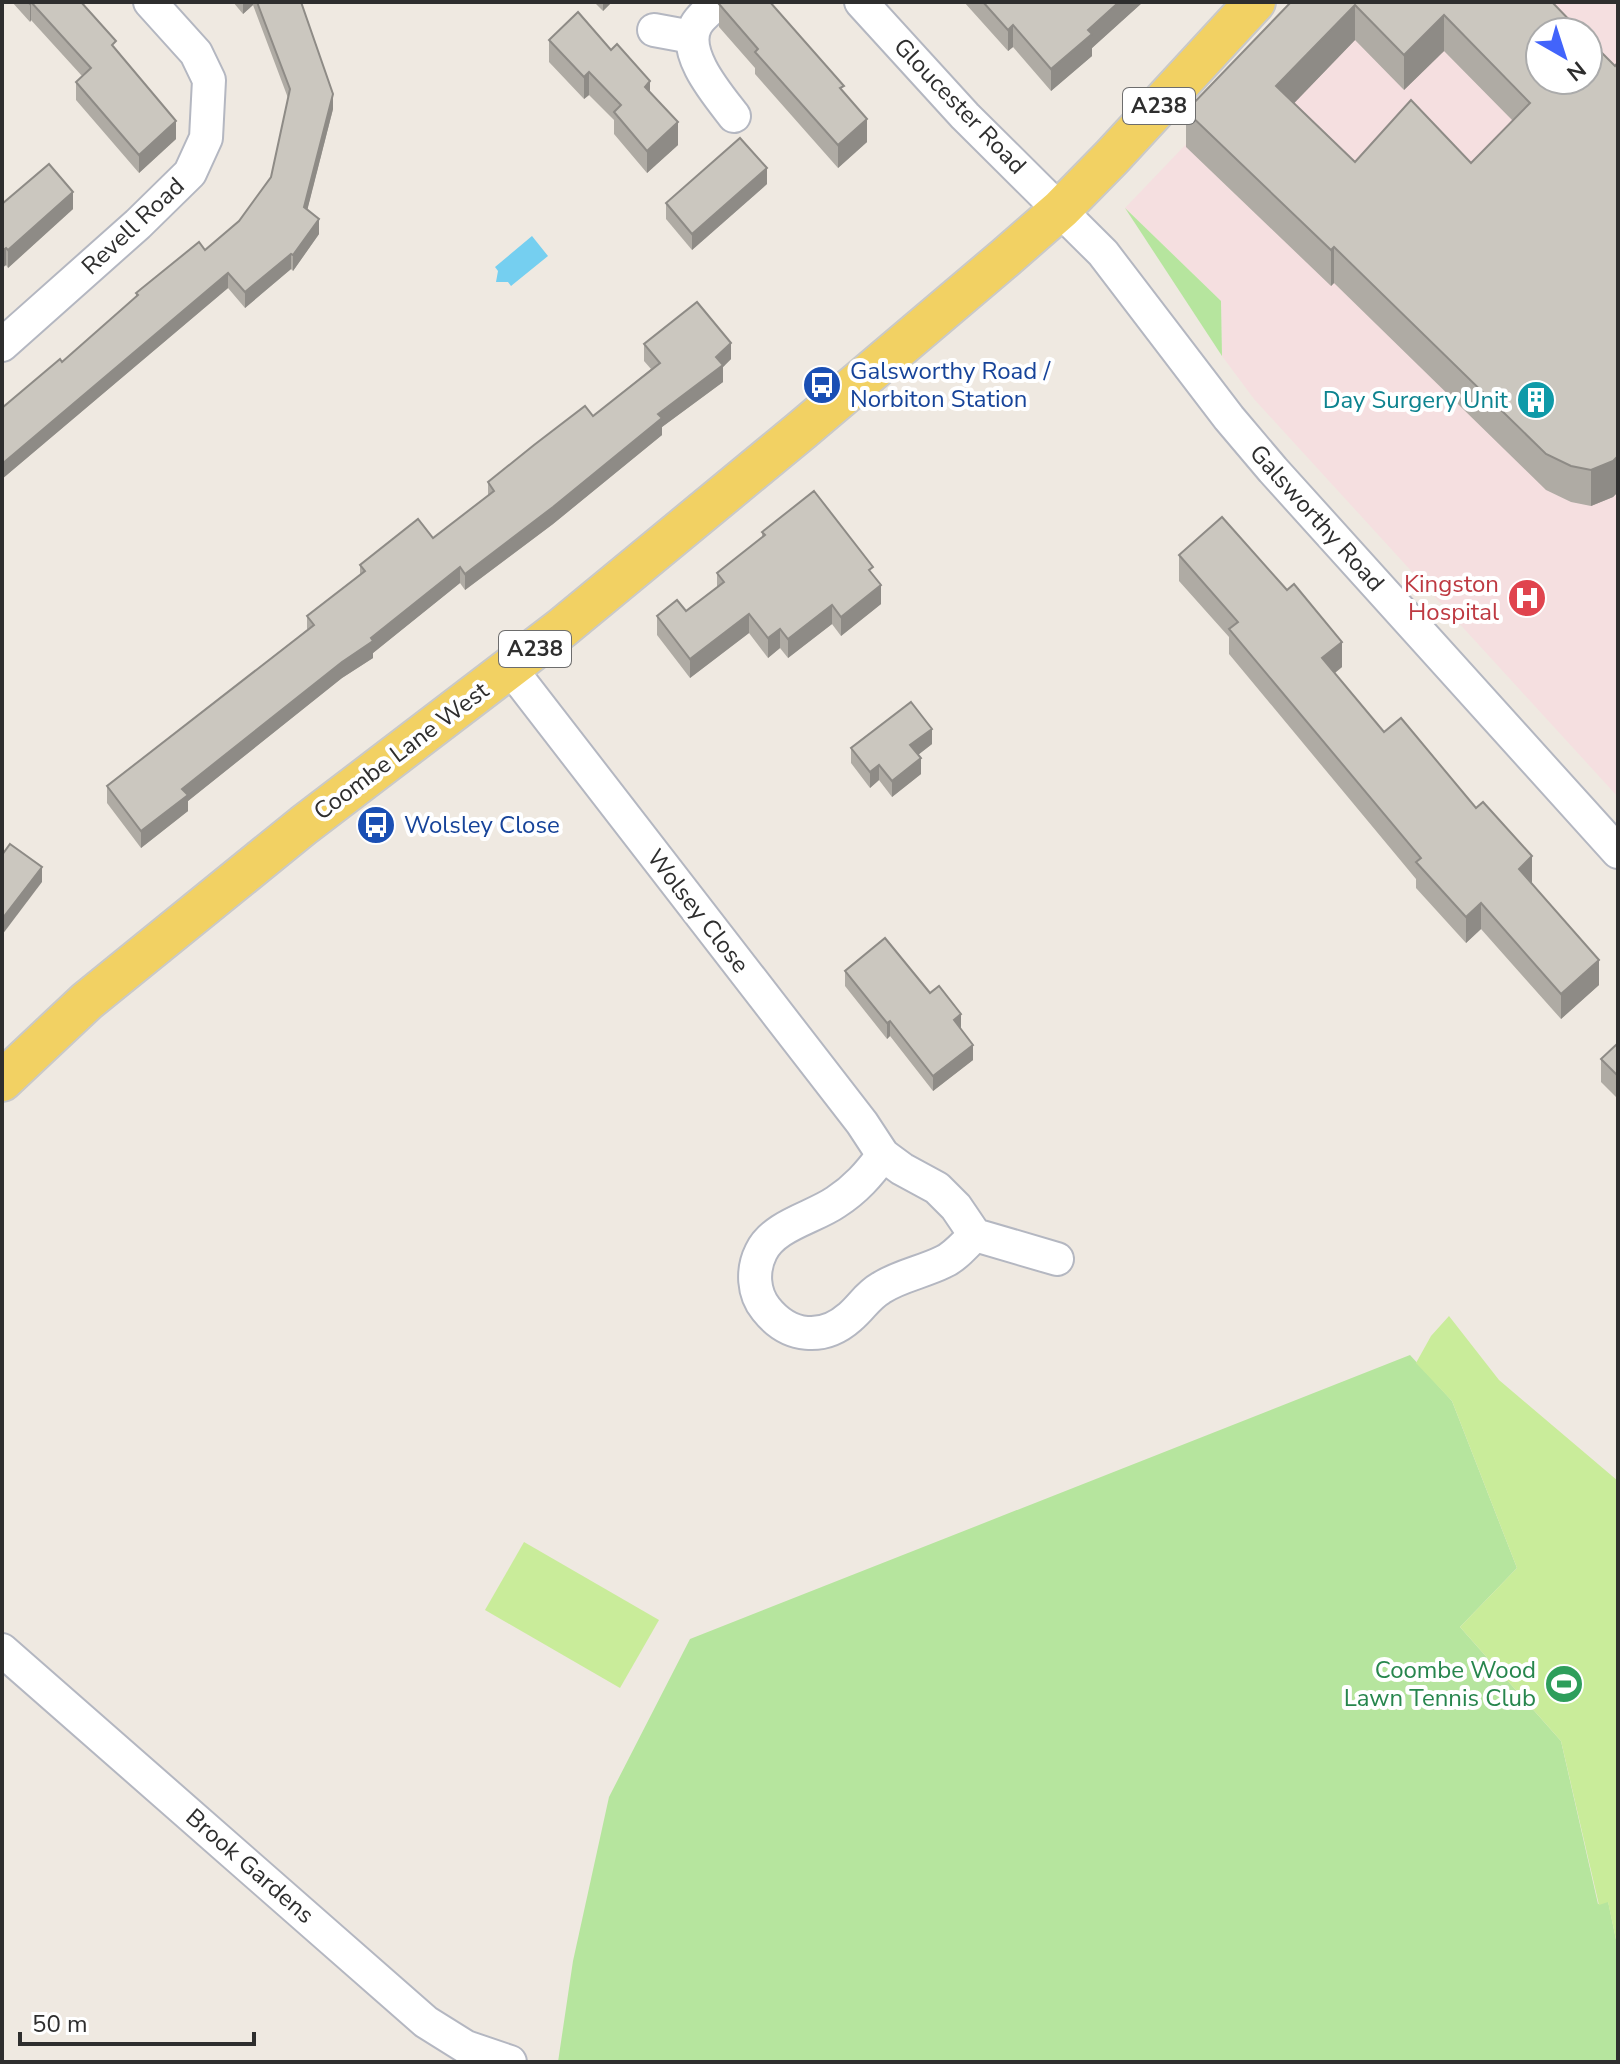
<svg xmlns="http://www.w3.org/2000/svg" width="1620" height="2064" viewBox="0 0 1620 2064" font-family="'Nunito Sans',sans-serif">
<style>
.medical{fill:#f5dfe0;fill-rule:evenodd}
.green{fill:#b6e59e}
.pitch{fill:#c9ec9a}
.water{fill:#75cff0}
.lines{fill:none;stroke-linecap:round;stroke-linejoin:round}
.minor-casing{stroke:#b4b7c1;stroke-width:36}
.major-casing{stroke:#c9c9c9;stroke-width:44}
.minor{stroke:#fff;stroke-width:32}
.major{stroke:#f2d163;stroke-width:40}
.wall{fill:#afaba4;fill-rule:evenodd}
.shaded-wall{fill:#8e8b86}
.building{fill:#cbc7bf;stroke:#8e8b86;stroke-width:2;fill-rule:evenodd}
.labels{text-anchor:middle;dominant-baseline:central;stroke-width:8;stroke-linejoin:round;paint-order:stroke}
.shield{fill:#fff;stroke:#6d6d6d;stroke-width:2}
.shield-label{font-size:22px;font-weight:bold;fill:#2e2e2e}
.street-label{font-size:24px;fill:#2e2e2e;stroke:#fff}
.transit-label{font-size:24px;fill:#164399;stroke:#fff;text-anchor:start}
.culture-label{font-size:24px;fill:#0d838f;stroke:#fff;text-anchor:end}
.health-label{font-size:24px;fill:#be3a42;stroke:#fff;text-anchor:end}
.leisure-label{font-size:24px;fill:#27864d;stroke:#fff;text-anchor:end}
</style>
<rect width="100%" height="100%" fill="#efe9e1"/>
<path class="medical" d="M1297 2H1618V797L1254 399 1222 356 1221 301 1125 208 1299 26ZM1540 32H1588V80H1540Z"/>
<g class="green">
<path d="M1125 208 1221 301 1222 356Z"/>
<path d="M1410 1355 1452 1401 1517 1568 1460 1627 1561 1741 1598 1904 1608 1901 1618 1949V2062H558L573 1961 609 1797 690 1639Z"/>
</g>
<g class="pitch">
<path d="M1449 1316 1499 1380 1618 1481V1949L1608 1902 1599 1905 1561 1741 1460 1627 1517 1568 1452 1401 1416 1363 1431 1336Z"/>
<path d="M524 1542 659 1620 620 1688 485 1610Z"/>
</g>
<path class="water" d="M532 236 548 256 511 286 508 282H496L498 271 495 267Z"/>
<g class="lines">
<g class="minor-casing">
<g id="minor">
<path d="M718 2C711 9 700 17 696 25 681 53 718 95 734 116"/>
<path d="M861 2 965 116 1103 253 1229 418 1273 470 1618 852"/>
<path d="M654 30 692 37"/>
<path d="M2 345 138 224 190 173 206 138 209 80 196 53 150 2"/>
<path d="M510 668 862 1123 883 1155 902 1169 937 1188 956 1207 975 1235 1057 1259"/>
<path d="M883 1155C869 1174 856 1189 836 1202 813 1218 774 1225 761 1252 752 1270 753 1293 766 1309 789 1338 823 1341 850 1317 862 1307 867 1296 881 1288 899 1276 923 1272 943 1262 955 1257 965 1244 975 1235"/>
<path d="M2 1650 426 2022 466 2047 510 2062"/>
</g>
</g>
<g class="major-casing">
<path id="major" d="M2 1081 87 1001 304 825 562 628 802 430 1005 258 1061 209 1112 157 1255 2"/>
</g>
<use href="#minor" class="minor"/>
<use href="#major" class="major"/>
</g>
<g class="wall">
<path d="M12 2H81L116 50 176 139 139 173 76 100V82L82 76 31 20 30 22Z"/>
<path d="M233 2H301L333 109 307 210 319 234 293 271 291 269 245 308 228 288 2 479V408L62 362 136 297V293L205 250 239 221 271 177 288 98 253 5 243 14Z"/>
<path d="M594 2H612L603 11Z"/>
<path d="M964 2H1143L1092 48V56L1051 91 1013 47 1008 51Z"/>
<path d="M1291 2H1552L1615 66 1618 62V492L1613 497 1591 506 1571 502 1546 490 1334 283 1331 286 1186 147V111ZM1355 40 1404 90 1444 51 1513 121 1471 163 1355 162 1294 103Z"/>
<path d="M719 4 844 92 867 142 838 168 755 74V68L719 27Z"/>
<path d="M549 40 611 50 650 93 678 145 647 173 614 134V120L589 95 584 99 549 62Z"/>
<path d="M767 184 692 250 666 219V203Z"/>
<path d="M2 204 73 209 8 268 6 265 2 268Z"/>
<path d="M644 344 731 359 723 367V382L662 427V435L553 524 465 590 460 583 373 653V658L342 678 188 801V811L141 848 107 803V786L307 630V616L360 575V565L433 538 488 496V482L593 416 651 369 644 361Z"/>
<path d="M762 532 873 575 881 604 841 636 832 624 788 658 780 648 768 658 749 633 690 678 657 635V616L686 611 717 587V573L762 538Z"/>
<path d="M1179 555 1342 667 1335 673 1384 732 1532 882V883L1599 985 1561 1019 1481 929 1466 943 1416 888V879L1229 654V637L1179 581Z"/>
<path d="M932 744 918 755 921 774 892 797 879 780 870 788 851 763V748Z"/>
<path d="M845 971 961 1029 973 1060 933 1091 890 1036 887 1039 845 986Z"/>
<path d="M1618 1043V1099L1601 1082V1059Z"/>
</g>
<g class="shaded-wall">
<path d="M31 2V20L30 22V4Z"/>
<path d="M243 2H253V5L243 14Z"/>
<path d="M603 2H612L603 11Z"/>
<path d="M1119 2H1143L1092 48V56L1051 91V69L1088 30Z"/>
<path d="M1355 5V40L1276 122V86Z"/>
<path d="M1444 15V51L1404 90V55Z"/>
<path d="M1013 25V47L1008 51V30Z"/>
<path d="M589 72V95L584 99V77Z"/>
<path d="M650 81V104L645 87Z"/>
<path d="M333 94V109L304 223V207Z"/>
<path d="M867 119V142L838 168V145Z"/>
<path d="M176 121V139L139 173V155Z"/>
<path d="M678 122V145L647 173V151Z"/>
<path d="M767 168V184L692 250V234Z"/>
<path d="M73 192V209L8 268V250Z"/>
<path d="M319 219V234L293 271V255Z"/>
<path d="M1334 247V283L1331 286V250Z"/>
<path d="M6 248V265L2 268V251Z"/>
<path d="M291 254V269L245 308V292Z"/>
<path d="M228 273V288L2 479V464Z"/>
<path d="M731 343V359L723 367V382L662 427V435L553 524 465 590V574L658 414Z"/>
<path d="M1618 456V492L1613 497 1591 506V470Z"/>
<path d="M460 567V583L373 653V658L342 678 188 801V811L141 848V831L182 789Z"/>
<path d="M881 585V604L841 636V617Z"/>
<path d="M832 605V624L788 658V639Z"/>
<path d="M749 614V633L690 678V659Z"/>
<path d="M780 629V648L768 658V638Z"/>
<path d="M1342 642V667L1322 683V658Z"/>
<path d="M932 729V744L910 761V745Z"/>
<path d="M921 758V774L892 797V781Z"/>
<path d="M879 765V780L870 788V772Z"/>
<path d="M1532 856V882L1519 894V869Z"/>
<path d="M42 867V882L2 935V919Z"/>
<path d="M1481 903V929L1466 943V917Z"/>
<path d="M1599 960V985L1561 1019V994Z"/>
<path d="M961 1014V1029L954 1020Z"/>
<path d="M890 1021V1036L887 1039V1023Z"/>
<path d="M973 1045V1060L933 1091V1076Z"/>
</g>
<g class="building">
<path d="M28 2H81L116 41 112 45 176 121 139 155 76 82 91 68 31 2 30 4Z"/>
<path d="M257 2H301L333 94 304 207 319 219 293 255 291 254 245 292 228 273 2 464V408L60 359 62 362 138 295 136 293 199 242 205 250 239 221 271 177 290 89Z"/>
<path d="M721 2H770L844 86 840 88 867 119 838 145 755 52 758 49 719 4Z"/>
<path d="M983 2H1119L1088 30 1092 34 1051 69 1013 25 1008 30Z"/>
<path d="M1291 2H1552L1581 32H1540V80H1588V39L1615 66 1618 62V456L1613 461 1591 470 1571 466 1546 454 1334 247 1331 250 1186 111ZM1355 5 1404 55 1444 15 1530 103 1471 163 1411 100 1355 162 1276 86Z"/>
<path d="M578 12 611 50 617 44 650 81 645 87 678 122 647 151 614 112 621 105 589 72 584 77 549 40Z"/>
<path d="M740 138 767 168 692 234 666 203Z"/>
<path d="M49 164 73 192 8 250 6 248 2 251V204Z"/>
<path d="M697 302 731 343 716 357 723 365 658 414 662 418 553 507 465 574 460 567 371 638 373 641 342 662 182 789 188 795 141 831 107 786 314 625 307 616 365 571 360 565 418 519 433 538 494 491 488 482 534 445 585 406 593 416 660 363 644 344Z"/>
<path d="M814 491 873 567 869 570 881 585 841 617 832 605 788 639 780 629 768 638 749 614 690 659 657 616 677 600 686 611 724 582 717 573 765 535 762 532Z"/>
<path d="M1222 517 1287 590 1294 584 1342 642 1322 658 1384 732 1401 718 1476 808 1483 802 1532 856 1519 869 1599 960 1561 994 1481 903 1466 917 1416 862 1421 858 1229 629 1238 622 1179 555Z"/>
<path d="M911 702 932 729 910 745 921 758 892 781 879 765 870 772 851 748Z"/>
<path d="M10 844 42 867 2 919V855Z"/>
<path d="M885 938 930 993 939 986 961 1014 954 1020 973 1045 933 1076 890 1021 887 1023 845 971Z"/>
<path d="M1618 1043V1076L1601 1059Z"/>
</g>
<defs>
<g id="bus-disc" transform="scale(2)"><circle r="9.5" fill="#1a4fb4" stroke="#fff"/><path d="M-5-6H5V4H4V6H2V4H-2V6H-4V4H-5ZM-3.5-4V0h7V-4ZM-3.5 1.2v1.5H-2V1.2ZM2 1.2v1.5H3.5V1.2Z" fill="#fff"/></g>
<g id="building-disc" transform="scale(2)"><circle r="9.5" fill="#0f9aa8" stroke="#fff"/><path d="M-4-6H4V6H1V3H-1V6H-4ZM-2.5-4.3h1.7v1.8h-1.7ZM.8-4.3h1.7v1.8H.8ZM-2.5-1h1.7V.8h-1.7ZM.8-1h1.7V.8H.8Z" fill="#fff"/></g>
<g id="hospital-disc" transform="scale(2)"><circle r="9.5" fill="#e0444e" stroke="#fff"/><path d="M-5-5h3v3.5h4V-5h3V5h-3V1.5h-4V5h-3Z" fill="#fff"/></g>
<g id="stadium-disc" transform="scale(2)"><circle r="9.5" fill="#2e9e5b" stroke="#fff"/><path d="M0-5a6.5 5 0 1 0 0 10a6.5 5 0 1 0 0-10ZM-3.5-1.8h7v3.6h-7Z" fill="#fff"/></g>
</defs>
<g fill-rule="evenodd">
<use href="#bus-disc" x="822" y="385"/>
<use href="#building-disc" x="1536" y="400"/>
<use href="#hospital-disc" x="1527" y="598"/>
<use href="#bus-disc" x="376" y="825"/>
<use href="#stadium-disc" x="1564" y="1684"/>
</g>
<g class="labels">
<g class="shield">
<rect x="1123" y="88" width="72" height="36" rx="6"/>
<rect x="499" y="631" width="72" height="36" rx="6"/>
</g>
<g class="shield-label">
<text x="1159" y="106">A238</text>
<text x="535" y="649">A238</text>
</g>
<g class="street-label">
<text transform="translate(960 106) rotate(46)">Gloucester Road</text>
<text transform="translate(133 226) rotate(-43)">Revell Road</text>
<text transform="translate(1317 518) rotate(48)">Galsworthy Road</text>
<text transform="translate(401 751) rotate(-37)">Coombe Lane West</text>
<text transform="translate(698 911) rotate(52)">Wolsey Close</text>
<text transform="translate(250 1866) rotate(41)">Brook Gardens</text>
</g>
<g class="transit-label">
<text x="850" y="371">Galsworthy Road /<tspan x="850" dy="28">Norbiton Station</tspan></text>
<text x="404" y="825">Wolsley Close</text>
</g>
<g class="culture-label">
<text x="1508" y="400">Day Surgery Unit</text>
</g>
<g class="health-label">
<text x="1499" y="584">Kingston<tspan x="1499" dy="28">Hospital</tspan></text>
</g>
<g class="leisure-label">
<text x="1536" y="1670">Coombe Wood<tspan x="1536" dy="28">Lawn Tennis Club</tspan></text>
</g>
</g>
<rect width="1620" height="2064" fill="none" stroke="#2e2e2e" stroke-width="8"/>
<g transform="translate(1564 56) rotate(141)"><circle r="38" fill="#ffffff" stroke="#ababab" stroke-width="2"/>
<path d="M0-6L14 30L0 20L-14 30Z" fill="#4264fb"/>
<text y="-12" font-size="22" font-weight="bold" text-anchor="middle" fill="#2e2e2e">N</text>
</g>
<path d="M20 2032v12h234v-12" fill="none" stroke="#2e2e2e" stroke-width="4"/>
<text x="32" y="2032" font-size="24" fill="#2e2e2e" stroke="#ffffff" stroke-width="6" paint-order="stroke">50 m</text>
</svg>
